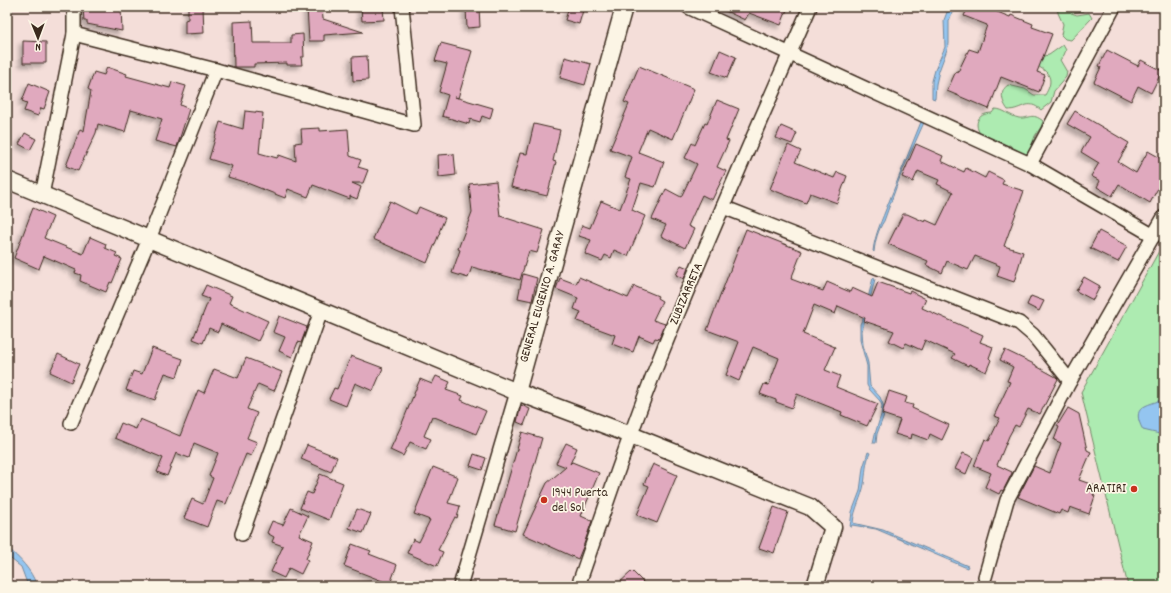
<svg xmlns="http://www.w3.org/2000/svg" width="1171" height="593" viewBox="0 0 1171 593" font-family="Dekko,sans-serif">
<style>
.green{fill:#adebb1;stroke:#748a68}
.water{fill:#94c5f0;stroke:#70879c}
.building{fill:#e0a9be;stroke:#3b2a1e;filter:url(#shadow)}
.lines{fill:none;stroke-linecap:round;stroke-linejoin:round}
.minor-casing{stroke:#3b2a1e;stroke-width:16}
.tertiary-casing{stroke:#3b2a1e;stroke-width:19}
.minor{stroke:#fcf5e5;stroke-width:13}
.tertiary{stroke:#fcf5e5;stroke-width:16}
.poi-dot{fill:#c8321e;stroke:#fcf5e5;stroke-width:1.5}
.labels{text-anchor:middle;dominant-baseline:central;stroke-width:3.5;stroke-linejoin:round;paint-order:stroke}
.street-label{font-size:13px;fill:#3b2a1e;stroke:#fcf5e5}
.poi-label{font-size:13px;fill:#3b2a1e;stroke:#fcf5e5;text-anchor:end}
</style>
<defs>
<filter id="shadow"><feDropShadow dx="-3.5" dy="3.5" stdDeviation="2" flood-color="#0004"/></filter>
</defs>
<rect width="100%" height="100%" fill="#f4ded9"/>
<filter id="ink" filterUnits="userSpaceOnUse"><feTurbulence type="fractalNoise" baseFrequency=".025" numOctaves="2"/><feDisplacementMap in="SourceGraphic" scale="8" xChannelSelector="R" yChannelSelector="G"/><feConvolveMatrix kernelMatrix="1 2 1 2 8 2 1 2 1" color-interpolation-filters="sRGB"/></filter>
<g filter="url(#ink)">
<g class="green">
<path d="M1057 7H1085L1083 11 1077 12H1072L1071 13 1077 15 1089 13 1092 18 1071 40 1065 39 1061 35 1063 24 1058 13Z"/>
<path d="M1063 45 1066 50 1064 55 1060 60 1067 72 1066 77 1054 91 1051 102 1041 110C1028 98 1022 110 1008 110 1002 102 999 91 1008 85L1025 89 1034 95H1045C1053 82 1052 73 1037 66L1038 57 1049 55Z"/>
<path d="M995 109C1004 109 1009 116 1019 118 1029 119 1032 112 1043 121L1041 127 1035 136 1029 153 1023 155 1013 150 1010 145C982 153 962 114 992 113Z"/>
<path d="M1164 242V586H1128L1081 392Z"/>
</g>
<g class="water">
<path d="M949 7H954L949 21V44L939 71 936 84 935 99 932 98V81L935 70 945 47 944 20Z"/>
<path d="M923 117 926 118 901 174 884 221C878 230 875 241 874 252L873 251C875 234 882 220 888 204 900 175 911 146 923 117Z"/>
<path d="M873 278 875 279 862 331 863 345 868 363 870 386 880 397 884 407V415L877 434 876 443H873L875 434 881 415 882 406 880 401 869 389 867 385V366L860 340V324L863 318Z"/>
<path d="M1164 399V435L1143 430C1130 406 1146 406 1164 399Z"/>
<path d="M868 452 870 453C865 464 866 473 864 484 862 497 854 509 853 523L883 530 968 566 967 568 876 529 852 525 851 527H850L852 512 860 491 863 468Z"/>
<path d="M7 547C20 559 31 569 37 586H28L21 567 7 556Z"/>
</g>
<g class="building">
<path d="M83 7H121L122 31 87 24V21H84Z"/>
<path d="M188 7H203L204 33 185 34V20L188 19Z"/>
<path d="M307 7H322L323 19 363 32 324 35V41H309Z"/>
<path d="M361 7H383L384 20 362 21Z"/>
<path d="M479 7 480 27 467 28 466 8Z"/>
<path d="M569 7H584L579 24 565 20Z"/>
<path d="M717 7H788L781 25 749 13 745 20Z"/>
<path d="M968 7H985L1010 17 1011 15 1033 24 1032 27 1052 34 1037 72 1045 75 1039 92 1001 77 989 109 947 91 956 71 958 72 969 49 978 52 987 25 964 16Z"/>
<path d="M252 21 253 43H291V35L303 34 304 57H301L302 65H287V63L254 64V67H234L233 22Z"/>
<path d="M23 41 46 42V63H23Z"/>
<path d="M441 43 472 51 458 98 455 97 493 108 490 119 482 116 480 122 470 119 469 124 442 116 448 95 439 92 447 64 435 61Z"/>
<path d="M720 50 736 57 727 78 711 72Z"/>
<path d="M1107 50 1138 66 1141 60 1162 71 1151 93 1138 86 1131 101 1094 82 1101 67 1099 66Z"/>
<path d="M367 56 368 80 353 81 352 57Z"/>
<path d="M565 57 591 64 585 85 560 78Z"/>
<path d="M639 66 694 89 673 139 648 128 638 152 664 162 655 187 641 183 632 210 645 216 628 256 614 250 611 258 605 255 602 261 585 254 591 240 579 236 582 225 590 228 601 201 620 209 631 179 625 177 632 157 610 149 629 104 624 102Z"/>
<path d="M107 67 127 74 126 76 170 88 172 82 186 86 180 105 189 109 177 147 155 141 162 119 131 110 125 132 98 124 96 133 78 171 66 166 80 129 84 131 91 91 88 89 94 72 104 75Z"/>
<path d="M29 83 50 92 44 109 41 108 38 116 24 111 27 103 22 101Z"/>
<path d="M717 100 739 109 726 140 729 141 717 167 726 171 712 200 702 195 688 226 694 229 685 248 661 236 666 225 652 219 666 189 681 197 697 164 685 158 692 143 695 145 705 123 707 124Z"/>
<path d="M245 111 263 113 259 153 277 158 279 155 296 161 295 143 302 142 301 129 320 128V131L348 129 350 156 361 160 358 167 368 170 363 183H352L361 187 357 199 350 196V199L313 185 308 197 288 189 285 198 247 183 228 177 232 166 209 159 220 122 243 129Z"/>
<path d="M1075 111 1129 143 1118 162 1136 173 1148 151 1164 160V177L1150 203 1119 184 1112 196 1097 187 1100 181 1091 176 1099 163 1081 152 1090 137 1067 124Z"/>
<path d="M534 124 560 130 553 161 556 162 547 196 511 187 520 153 527 154Z"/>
<path d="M781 126 797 133 792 144 776 138Z"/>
<path d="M25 133 36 139 30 150 19 144Z"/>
<path d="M916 144 943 156 941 161 964 172 966 168 985 178 988 172 1004 180 1002 184 1024 191 1004 246 1023 252 1014 282 997 276 1000 266 975 256 968 270 947 261 942 273 926 265 928 261 888 244 903 214H907L925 222 926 220 937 225 953 192 937 184 939 180 918 171 913 182 902 177Z"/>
<path d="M788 145 801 151 795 162 834 178 837 172 847 176 837 203 810 193 806 203 770 189Z"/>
<path d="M454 154 456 175 439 177 438 155Z"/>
<path d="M496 181 500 216 544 230 537 253 529 251 520 280 472 267 468 278 452 273 460 250 458 249 472 212 469 184Z"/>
<path d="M390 201 416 214 419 207 445 218 439 232H440L427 263 373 239Z"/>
<path d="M33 208 53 217 44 238 83 254 90 237 106 244 105 248 117 253 115 256 122 259 112 283 110 282 106 292 80 281 81 275 75 273 76 270 44 256 39 269 14 258Z"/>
<path d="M746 229 802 251 791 279 823 291 827 282 850 292 852 288 872 297 878 282 909 293 910 291 926 299 922 308 983 335 980 342 993 347 989 358 991 360 986 372 969 364 968 366 952 358 955 354 925 340 921 350 906 343 903 348 889 341 894 331 864 321 865 318 838 306 835 314 814 305 803 334 835 347 825 370 840 376 836 387 878 404 867 426 841 415 842 412 797 394 792 408 776 402V400L760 394 764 384 769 385 779 358 753 347 739 381 726 375 739 342 707 330Z"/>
<path d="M1099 231 1127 246 1118 262 1090 248Z"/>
<path d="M681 265 688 268 684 279 676 275Z"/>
<path d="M523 274 537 278 532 301 518 298Z"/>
<path d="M579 277 628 298 634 286 658 296 657 298 662 301 653 320 665 324 659 339 655 338 653 342 639 336 633 352 612 344 615 335 577 321 581 312 574 309 578 298 556 289 560 278 576 284Z"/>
<path d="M1084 277 1100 286 1093 300 1076 291Z"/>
<path d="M206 285 232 296 229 303 268 321 258 341 221 324 218 332 209 328 203 343 193 339 209 299 201 296Z"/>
<path d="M1031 296 1044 301 1039 311 1027 305Z"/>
<path d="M279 316 307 327 301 343 298 342 292 357 279 351 285 337 273 332Z"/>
<path d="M152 348 183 359 177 377 165 373 155 400 126 390 133 371 142 374Z"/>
<path d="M1005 350 1036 365V366L1056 377 1058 379 1040 414 1028 409 1019 427 1015 425 1009 436 997 465 1012 472V473L1003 491 1001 490 999 494 985 487 991 473 974 466 985 439 989 441 1000 418 994 416 1010 382 1007 381 1013 367 1000 360Z"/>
<path d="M58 354 79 364 71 382 50 372Z"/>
<path d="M351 356 383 368 373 391 355 383 346 406 329 399 334 388 337 389Z"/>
<path d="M246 358 282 372 274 391 258 384 247 409 257 413 247 438 257 442 251 456 246 454 226 504 217 501 207 527 184 518 192 499 203 504 213 478 209 476 218 453 194 443 189 458 176 453 167 476 157 472 163 458 115 438 121 423 136 429 140 419 180 436 198 390 204 393 214 369 238 378Z"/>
<path d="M436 376 450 382 446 390 463 396 461 400 486 411 476 434 432 416 424 436 431 439 426 449 410 442 403 456 390 450 401 426 420 379 432 384Z"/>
<path d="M889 391 907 397 905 403 913 405 912 408 949 425 942 440 930 434 928 440 912 434 911 439 895 434 900 420 882 414Z"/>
<path d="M521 405 530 409 524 425 517 422Z"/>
<path d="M1068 408 1079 414 1087 450 1091 452 1079 480 1096 486 1093 495 1095 496 1089 514 1070 507 1068 513 1061 510 1059 514 1018 497 1034 466 1050 473 1061 443 1054 440 1059 427 1057 426Z"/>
<path d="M522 432 542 438 515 531 495 525Z"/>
<path d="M566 443 577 448 570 464 572 462 599 473 581 516 592 521 583 547 578 559 523 534 547 483 566 467 556 463Z"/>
<path d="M307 445 337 457 331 472 301 459Z"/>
<path d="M963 453 973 457 966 474 955 469Z"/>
<path d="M474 454 486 458 482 470 470 466Z"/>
<path d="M653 464 677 475 657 523 637 515 649 486 644 484Z"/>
<path d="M433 467 458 477 448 503 460 506 457 518 455 517 438 550 443 552 437 566 407 553 413 539 419 542 430 520 414 514Z"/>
<path d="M320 474 343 483 329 520 300 508 307 492 312 494Z"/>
<path d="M774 507 788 512 774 553 759 548Z"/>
<path d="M291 508 308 516 299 535 313 541 306 559 308 560 301 574 289 568 284 578 271 572 283 546 272 542 274 537 267 533 272 521 283 525Z"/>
<path d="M357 509 371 514 363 533 349 528Z"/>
<path d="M352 544 371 551 369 554 397 565 390 584 344 566Z"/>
<path d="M632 571 647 586H616Z"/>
</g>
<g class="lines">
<g class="minor-casing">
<g id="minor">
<path d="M688 7 1030 164 1154 236"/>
<path d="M74 34 216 70 414 125 402 7"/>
<path d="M1030 164 1114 7"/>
<path d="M42 195 74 34V7"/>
<path d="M723 207 1019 323 1033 335 1070 381"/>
<path d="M71 423 149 239 216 70"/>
<path d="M242 534 321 311"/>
<path d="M985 577 1007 500 1070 381 1164 217"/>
<path d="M460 586 517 392"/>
<path d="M578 586C604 512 628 437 657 365 705 244 758 126 810 7"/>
</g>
</g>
<g class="tertiary-casing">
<g id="tertiary">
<path d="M7 180 517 392 631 435 810 507 833 527 816 583V586"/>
<path d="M517 392 624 7"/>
</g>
</g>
<use href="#minor" class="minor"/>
<use href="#tertiary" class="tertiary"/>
</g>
</g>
<g class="poi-dot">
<circle cx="1134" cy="489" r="4"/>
<circle cx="544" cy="500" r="4"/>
</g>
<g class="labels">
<g class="street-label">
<text transform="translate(687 294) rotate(-67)">ZUBIZARRETA</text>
<text transform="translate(543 297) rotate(-74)">GENERAL EUGENIO A. GARAY</text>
</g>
<g class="poi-label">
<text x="1126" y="489">ARATIRI</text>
<text x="552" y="493" text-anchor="start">1944 Puerta<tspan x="552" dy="15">del Sol</tspan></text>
</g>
</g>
<rect width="1171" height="593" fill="none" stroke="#fcf5e5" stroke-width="24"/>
<rect x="12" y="12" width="1147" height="569" fill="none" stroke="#3b2a1e" stroke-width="1.5" filter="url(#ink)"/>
<g transform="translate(38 38) rotate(179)" stroke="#fcf5e5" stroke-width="3" paint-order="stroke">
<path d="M0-3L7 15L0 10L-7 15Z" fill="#3b2a1e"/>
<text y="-6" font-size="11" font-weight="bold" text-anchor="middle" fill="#3b2a1e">N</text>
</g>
</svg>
